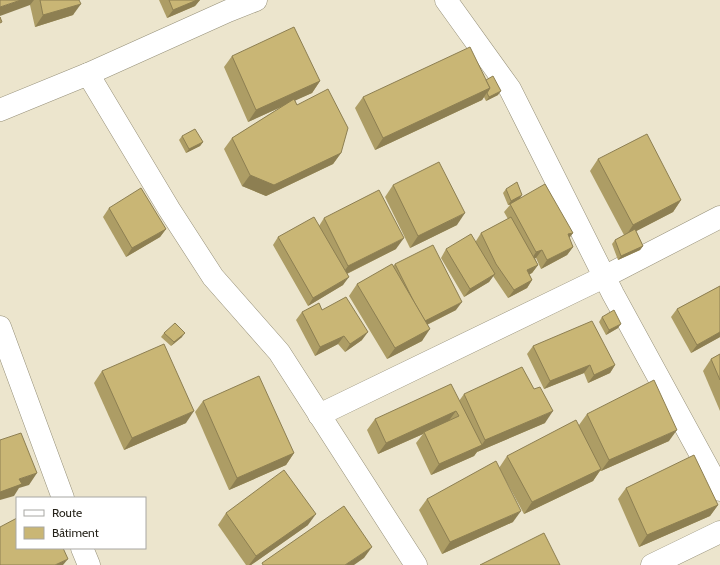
<svg xmlns="http://www.w3.org/2000/svg" width="720" height="565" viewBox="0 0 720 565" font-family="Cabin,sans-serif">
<style>
.lines{fill:none;stroke-linecap:round;stroke-linejoin:round}
.street-casing{stroke:#969079;stroke-width:23}
.street{stroke:#fff;stroke-width:22}
.wall{fill:#ad9d65}
.shaded-wall{fill:#8d7f52}
.building{fill:#c9b675;stroke:#8d7f52}
</style>
<rect width="100%" height="100%" fill="#ece5cd"/>
<g class="lines">
<g class="street-casing">
<g id="street">
<path d="M446 0 510 89 613 294 720 490"/>
<path d="M88 74 228 11 256 0"/>
<path d="M0 110 88 74 169 209 213 277 279 352 416 565"/>
<path d="M0 327 63 498"/>
<path d="M319 415 604 277 720 217"/>
<path d="M82 548 89 565"/>
<path d="M652 565 720 532"/>
</g>
</g>
<use href="#street" class="street"/>
</g>
<g class="wall">
<path d="M0 0H79L73 15 35 27 30 5Z"/>
<path d="M159 0H200L195 6 167 18Z"/>
<path d="M232 56 320 81 312 93 295 100 297 105 341 153 333 164 266 196 242 186 224 149 232 138 283 106 248 122 224 67Z"/>
<path d="M486 80 498 95 486 101 484 97 482 100 375 150 355 108 363 97Z"/>
<path d="M182 136 203 142 200 146 186 153 179 140Z"/>
<path d="M598 159 681 200 673 212 636 231 643 246 640 250 618 260 612 244 615 240 624 235 590 171Z"/>
<path d="M393 185 457 225 410 248 385 197Z"/>
<path d="M506 189 573 233 569 238 573 247 567 255 541 269 536 258H535L538 265 532 273 529 274 532 280 527 288 508 298 493 276 489 282 464 297 441 258 446 249 476 241 481 233 508 219 504 212 510 205H508L503 193Z"/>
<path d="M109 208 166 229 160 237 126 257 103 217Z"/>
<path d="M324 218 396 249 347 274 343 285 308 306 273 245 278 237 319 226Z"/>
<path d="M395 264 456 310 427 325 422 341 387 359 349 296 357 284 393 266Z"/>
<path d="M720 286V337L691 353 671 317 677 309Z"/>
<path d="M322 310 362 340 345 352 338 344 315 356 296 320 302 312Z"/>
<path d="M602 317 618 328 606 335 599 322Z"/>
<path d="M164 333 182 337 171 346 161 337Z"/>
<path d="M533 346 615 365 610 373 588 383 584 373 544 389 527 354Z"/>
<path d="M720 354V411L703 371 711 359Z"/>
<path d="M102 371 186 423 124 450 94 383Z"/>
<path d="M464 394 545 423 477 452 474 456 431 475 416 443 423 434 378 454 367 430 375 419 459 401Z"/>
<path d="M203 401 294 453 286 465 229 490 195 412Z"/>
<path d="M587 414 669 441 601 471H600L593 481 524 514 499 468 507 456 579 425Z"/>
<path d="M626 488 718 505 710 516 639 547 618 499Z"/>
<path d="M427 499 513 522 442 554 419 510Z"/>
<path d="M226 513 308 525 251 565H246L218 525Z"/>
</g>
<g class="shaded-wall">
<path d="M21 0H34L30 5 0 16V7Z"/>
<path d="M197 0H200L195 6 167 18 173 10Z"/>
<path d="M81 4 73 15 35 27 43 15Z"/>
<path d="M320 81 312 93 248 122 256 110Z"/>
<path d="M490 88 482 100 375 150 383 138Z"/>
<path d="M501 91 498 95 486 101 489 97Z"/>
<path d="M203 142 200 146 186 153 189 149Z"/>
<path d="M341 153 333 164 266 196 242 186 250 175Z"/>
<path d="M522 195 519 200 508 205 511 201Z"/>
<path d="M681 200 673 212 625 237 633 225Z"/>
<path d="M465 213 457 225 410 248 418 236Z"/>
<path d="M166 229 160 237 126 257 132 248Z"/>
<path d="M573 233 567 241 568 234Z"/>
<path d="M404 238 396 249 340 277 348 266Z"/>
<path d="M643 246 640 250 618 260 621 256Z"/>
<path d="M573 247 567 255 541 269 547 260Z"/>
<path d="M542 250 536 258 531 260 536 252Z"/>
<path d="M538 265 532 273 521 279 527 270Z"/>
<path d="M495 274 489 282 464 297 470 289Z"/>
<path d="M349 277 343 285 308 306 313 298Z"/>
<path d="M532 280 527 288 508 298 514 290Z"/>
<path d="M462 302 456 310 418 329 424 321Z"/>
<path d="M621 324 618 328 606 335 609 330Z"/>
<path d="M430 329 422 341 387 359 395 348Z"/>
<path d="M368 332 362 340 345 352 350 344Z"/>
<path d="M720 332V337L691 353 697 345Z"/>
<path d="M185 333 182 337 171 346 174 342Z"/>
<path d="M344 336 338 344 315 356 320 347Z"/>
<path d="M590 365 584 373 544 389 550 381Z"/>
<path d="M615 365 610 373 588 383 594 375Z"/>
<path d="M194 411 186 423 124 450 132 438Z"/>
<path d="M456 411 448 422 424 432 423 434 378 454 386 443Z"/>
<path d="M553 411 545 423 477 452 485 440Z"/>
<path d="M677 430 669 441 601 471 609 460Z"/>
<path d="M482 445 474 456 431 475 439 464Z"/>
<path d="M294 453 286 465 229 490 237 478Z"/>
<path d="M601 469 593 481 524 514 532 502Z"/>
<path d="M37 473 29 485 19 488 14 496 0 500V492L19 479Z"/>
<path d="M718 505 710 516 639 547 647 535Z"/>
<path d="M521 511 513 522 442 554 450 542Z"/>
<path d="M316 514 308 525 251 565H249L256 556Z"/>
<path d="M372 547 364 558 354 565H345Z"/>
<path d="M68 559 63 565H55Z"/>
</g>
<g class="building">
<path d="M0 0H21L0 7Z"/>
<path d="M40 0H79L81 4 43 15Z"/>
<path d="M169 0H197L173 10Z"/>
<path d="M0 17 2 22 0 23Z"/>
<path d="M294 27 320 81 256 110 232 56Z"/>
<path d="M470 47 490 88 383 138 363 97Z"/>
<path d="M493 76 501 91 489 97 487 93 490 88 486 80Z"/>
<path d="M328 89 348 128 341 153 274 185 250 175 232 138 294 99 297 105Z"/>
<path d="M195 129 203 142 189 149 182 136Z"/>
<path d="M647 134 681 200 633 225 598 159Z"/>
<path d="M439 162 465 213 418 236 393 185Z"/>
<path d="M517 182 522 195 511 201 506 189Z"/>
<path d="M545 184 573 233 568 234 573 247 547 260 542 250 536 252 510 204Z"/>
<path d="M141 188 166 229 132 248 109 208Z"/>
<path d="M379 190 404 238 348 266 324 218Z"/>
<path d="M314 217 349 277 313 298 278 237Z"/>
<path d="M511 217 538 265 527 270 532 280 514 290 496 264 481 233Z"/>
<path d="M635 229 643 246 621 256 615 240Z"/>
<path d="M471 234 495 274 470 289 446 249Z"/>
<path d="M433 245 462 302 425 321 414 302 395 264Z"/>
<path d="M392 264 430 329 395 348 357 284Z"/>
<path d="M720 286V332L697 345 677 309Z"/>
<path d="M346 297 368 332 350 344 344 336 320 347 302 312 319 303 322 310Z"/>
<path d="M614 310 621 324 609 330 602 317Z"/>
<path d="M592 321 615 365 594 375 590 365 550 381 533 346Z"/>
<path d="M175 323 185 333 174 342 164 333Z"/>
<path d="M164 344 194 411 132 438 102 371Z"/>
<path d="M720 354V380L711 359Z"/>
<path d="M522 367 534 389 540 387 553 411 485 440 464 394Z"/>
<path d="M259 376 294 453 237 478 203 401Z"/>
<path d="M654 380 677 430 609 460 587 414Z"/>
<path d="M451 384 482 445 439 464 424 432 459 416 456 411 386 443 375 419Z"/>
<path d="M576 420 601 469 532 502 507 456Z"/>
<path d="M21 433 37 473 19 479 22 484 0 492V440Z"/>
<path d="M694 455 718 505 647 535 626 488Z"/>
<path d="M496 461 521 511 450 542 427 499Z"/>
<path d="M284 470 316 514 256 556 226 513Z"/>
<path d="M344 506 372 547 345 565H263L262 563Z"/>
<path d="M17 518V548H63L68 559 55 565H0V527Z"/>
<path d="M544 533 560 565H480Z"/>
</g>
<rect x="16" y="497" width="130" height="52" fill="#ffffff" stroke="#a8a7a3"/>
<rect x="24" y="510" width="20" height="6" fill="#ffffff" stroke="#a8a7a3"/>
<text x="52" y="517" font-size="12" fill="#252219">Route</text>
<rect x="24" y="527" width="20" height="12" fill="#c9b675" stroke="#a8a7a3"/>
<text x="52" y="537" font-size="12" fill="#252219">Bâtiment</text>
</svg>
